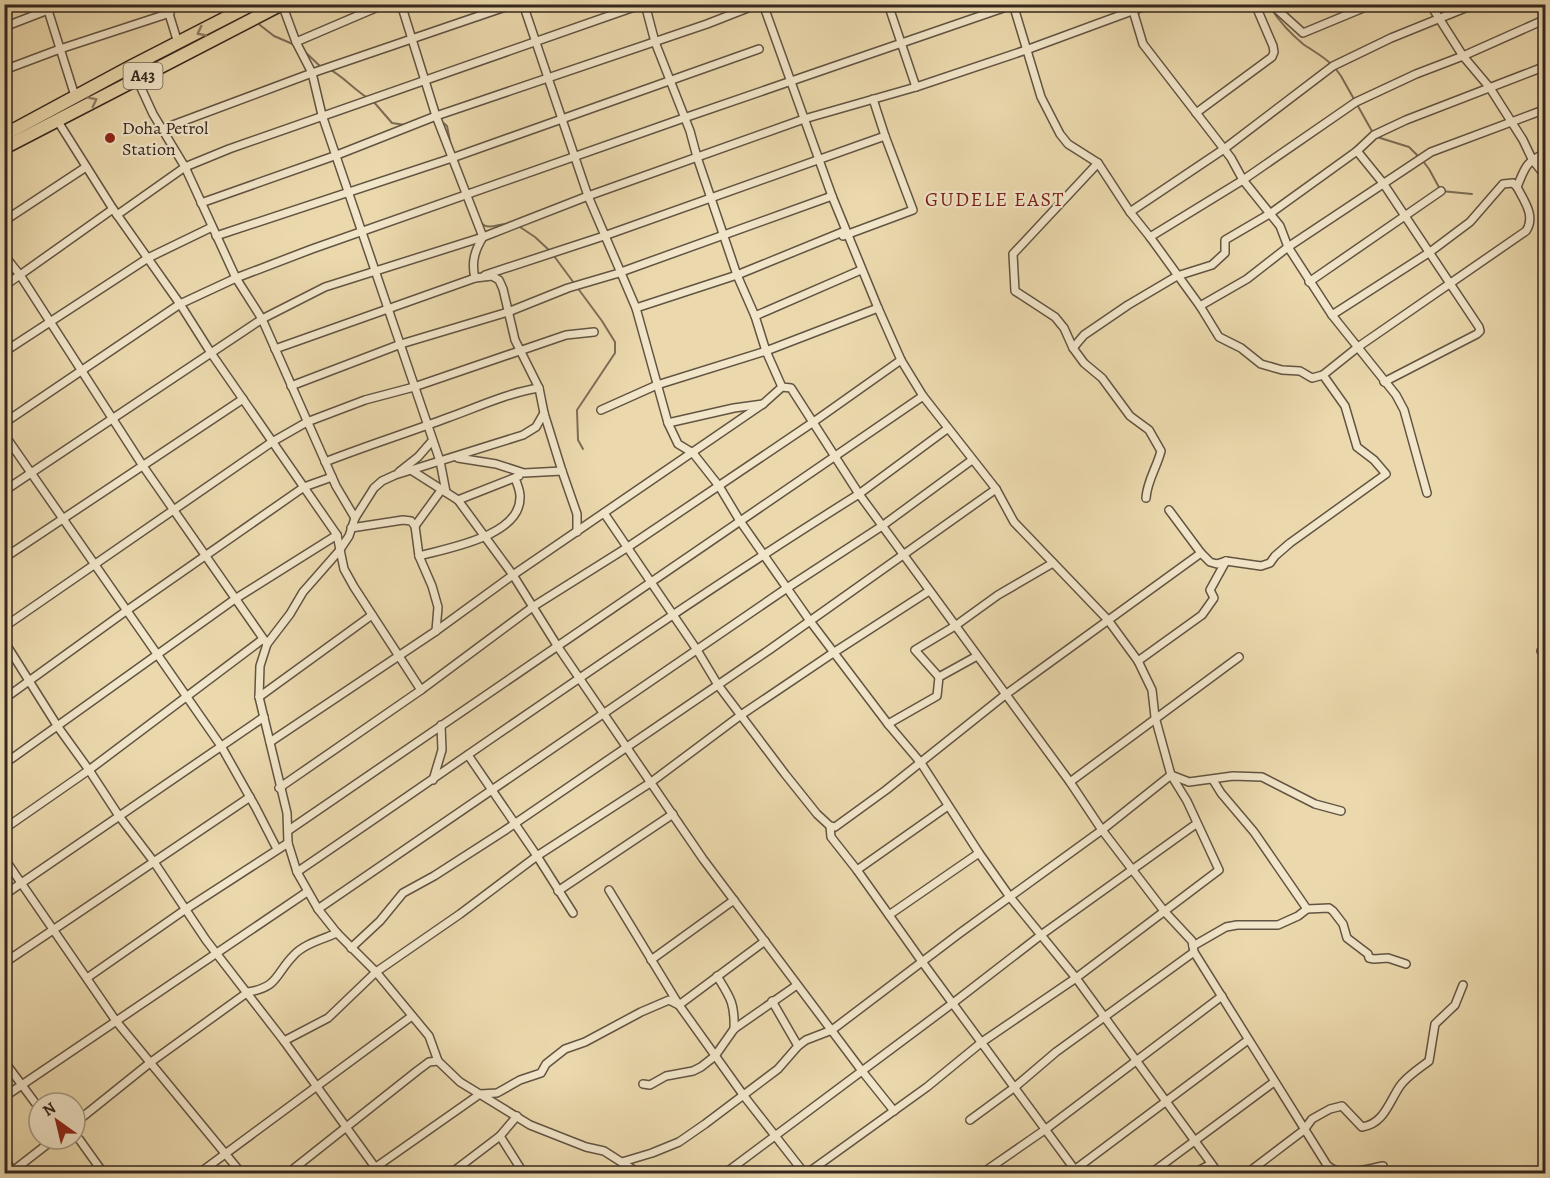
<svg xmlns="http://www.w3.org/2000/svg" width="1550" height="1178" viewBox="0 0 1550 1178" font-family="Alegreya,serif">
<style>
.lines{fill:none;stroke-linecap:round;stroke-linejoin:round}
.stream{stroke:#7d6d57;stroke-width:2}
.street-casing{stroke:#625442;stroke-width:10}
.highway-casing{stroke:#34271f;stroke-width:15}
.street{stroke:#f2e6ca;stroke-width:7}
.highway{stroke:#ebd9ad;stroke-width:12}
.oneway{stroke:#908066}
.poi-dot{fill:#8f2418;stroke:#f2e6ca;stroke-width:2}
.labels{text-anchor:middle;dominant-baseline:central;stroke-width:4.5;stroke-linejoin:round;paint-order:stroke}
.shield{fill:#f2e6ca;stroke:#6d6052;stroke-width:1.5}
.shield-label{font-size:16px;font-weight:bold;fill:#34271f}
.poi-label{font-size:18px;fill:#34271f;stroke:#f2e6ca;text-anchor:start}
.neighbourhood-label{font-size:20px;letter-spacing:1.5px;fill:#7a1f14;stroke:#f2e6ca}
</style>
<rect width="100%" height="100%" fill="#ebd9ad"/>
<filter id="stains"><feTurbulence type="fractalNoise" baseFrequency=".00333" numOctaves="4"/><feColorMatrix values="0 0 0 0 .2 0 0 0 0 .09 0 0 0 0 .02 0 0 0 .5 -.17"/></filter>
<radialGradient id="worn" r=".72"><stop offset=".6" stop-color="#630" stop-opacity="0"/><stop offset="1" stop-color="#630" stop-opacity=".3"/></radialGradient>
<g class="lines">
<g class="stream">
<path d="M1270 7C1279 21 1291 34 1303 44 1313 51 1323 56 1331 64"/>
<path d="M256 22 274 36 295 45"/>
<path d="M302 49 322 68"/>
<path d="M1335 68 1341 76 1373 133"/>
<path d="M330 70C338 72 357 92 368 98"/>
<path d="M373 101 392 123 405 125"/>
<path d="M440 120 447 126 451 146"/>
<path d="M1377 137 1409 147 1419 157"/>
<path d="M1423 161 1429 169 1441 191 1472 194"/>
<path d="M481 223C489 231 499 223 509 224"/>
<path d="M517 225 535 237 550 251"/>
<path d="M554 256 602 321 615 342V353L577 410 578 440 583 449"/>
</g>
<g class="street-casing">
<g id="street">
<path d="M46 4 75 96"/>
<path d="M166 4 178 43"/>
<path d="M282 4 296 42 312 73 322 115 440 461 446 492"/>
<path d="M401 4 436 116 483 237C475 250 471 262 475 278"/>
<path d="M523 4 588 196 636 308 668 423 678 444 693 453 719 486 740 521 810 621 888 724 921 763 979 853 1010 897 1076 978 1219 1174"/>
<path d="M645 4 655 42 690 131 697 157 737 275 755 316 766 351 782 387 791 388 859 494 947 429"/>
<path d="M763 4 832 196"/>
<path d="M888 4 916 87"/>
<path d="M1013 4 1041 97 1060 134 1068 144 1098 163 1130 212 1150 237 1200 306 1219 337 1241 348 1261 364 1282 370 1300 371 1312 378 1323 375"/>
<path d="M1131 4 1143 44 1231 158 1243 180 1280 226 1288 247 1332 315 1396 395 1404 410 1427 493"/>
<path d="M1271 4 1303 33 1373 4"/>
<path d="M1430 4 1463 56 1490 88 1523 140 1532 159 1546 177"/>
<path d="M4 27 48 10"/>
<path d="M296 42 385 4"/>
<path d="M4 70 60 49 170 13"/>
<path d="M136 77 153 114 185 167 236 278 262 319 336 486 355 518"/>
<path d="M1196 113 1272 57 1274 52 1273 46 1255 4"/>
<path d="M57 120 113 209 180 304 211 353 337 535 344 569 354 587 421 690"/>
<path d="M162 129 312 73 514 4"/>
<path d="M1357 151 1383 183 1479 327 1480 331 1477 334 1384 382"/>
<path d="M1098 163 1013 254 1015 291 1055 317 1064 328 1073 348 1084 363 1102 378 1130 416 1149 430 1161 451C1157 467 1147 481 1146 498"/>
<path d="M201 203 337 155 436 116 707 24 758 4"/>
<path d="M1130 212 1224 149 1333 66 1391 38 1475 4"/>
<path d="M117 215 185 167 229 149 643 4"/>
<path d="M4 221 86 167"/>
<path d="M216 236 452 158 759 49"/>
<path d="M843 236 913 210 885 136 873 99"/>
<path d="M1150 237 1243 180 1356 102 1416 74 1463 56 1546 19"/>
<path d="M4 255 20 275 113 209"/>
<path d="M621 272 832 196 878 308 901 360 923 396 996 489 1014 522 1108 620 1138 661 1152 690 1155 717 1171 775 1187 801 1219 870 1076 978 982 1042 927 1087 806 1174"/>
<path d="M485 275 604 236 885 136"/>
<path d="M1309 282 1441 191"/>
<path d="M4 286 20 275 143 466 267 644"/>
<path d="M1200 306 1247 279 1288 247 1431 152 1546 109"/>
<path d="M636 308 737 275 845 231"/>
<path d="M1332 315 1430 252 1470 222 1503 184 1513 183 1517 187"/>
<path d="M755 316 861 270"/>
<path d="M1073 348 1084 335 1128 305 1177 276 1212 265 1225 253V240L1271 213 1357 151 1374 135 1406 120 1546 66"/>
<path d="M275 349 475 278 492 276 499 280 503 289 515 340 539 388 544 413 562 471 577 514V532"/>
<path d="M4 352 148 258 212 227"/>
<path d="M291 386 401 344 508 312 568 288 619 273"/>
<path d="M601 410 657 385 766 351 878 308"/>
<path d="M544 413 536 427 523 435 395 475 382 481 374 488 355 518 349 536 339 551 303 592 290 614 267 644 260 666 259 697 287 813 288 843 297 872 318 909 337 933 376 972 429 1036 438 1061 460 1082 530 1125 586 1147 604 1151 640 1174"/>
<path d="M4 423 180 304 236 278 312 249 684 118 1015 4"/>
<path d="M668 423 734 408 763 404 782 387"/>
<path d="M4 434 221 746 256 808 277 849"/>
<path d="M458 458 496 464 524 473 562 471"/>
<path d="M325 462C366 446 407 433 447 418 478 407 507 393 539 388"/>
<path d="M411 470 458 500 513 575 558 647 703 859 862 1071 894 1111"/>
<path d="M399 472 418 457 432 441"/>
<path d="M4 491 262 319 325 287 483 237 588 196 804 119 916 87 1026 50 1151 4"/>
<path d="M458 500 519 476"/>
<path d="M1169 510 1201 553 1210 562 1217 564 1226 561 1261 566 1270 563 1275 556 1290 543 1386 474 1374 460 1357 447 1345 406 1323 375 1358 347 1526 231C1536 216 1524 201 1517 187 1525 168 1525 162 1546 153"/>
<path d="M604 513 697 650 718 685 785 774 817 814 830 826 835 827 886 790 1005 695 1201 553"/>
<path d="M415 526 442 489"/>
<path d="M351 528 403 520 411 521 415 526 419 556 432 586 438 607 436 631"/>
<path d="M419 556C448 548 522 536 520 496 520 490 517 484 515 478"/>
<path d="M4 558 243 399"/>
<path d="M4 627 272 442 307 422 365 400 414 387 566 335 594 332"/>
<path d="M4 641 58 727 89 770 119 816 154 862 206 940 284 1041 380 1174"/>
<path d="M1541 651H1546"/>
<path d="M1138 661 1202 615 1214 598 1210 590 1226 561"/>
<path d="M939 677 915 650 955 626 998 595 1053 563"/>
<path d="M259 697 372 615"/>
<path d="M4 699 126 611 304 487 332 477"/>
<path d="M888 724 937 696 939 677 977 656"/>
<path d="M270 742 436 631 513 575 763 404"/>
<path d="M468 755 537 856 573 913"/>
<path d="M4 764 235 599 337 535"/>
<path d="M433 780 442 750 441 725"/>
<path d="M1213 780 1221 793 1254 832 1307 909"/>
<path d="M1070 782 1239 657"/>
<path d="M279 788 421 690 534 606 628 547 812 423 901 360"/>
<path d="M830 826 831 837 857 870 923 963 1078 1174"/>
<path d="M4 829 89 770 263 639"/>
<path d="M289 830 923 396"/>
<path d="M4 858 116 1021 242 1174"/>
<path d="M857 870 948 806"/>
<path d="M297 872C484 745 667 614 859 494L1070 782 1102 830 1164 911 1192 941 1194 952 1327 1165C1339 1178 1368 1169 1383 1166"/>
<path d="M609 890 679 1005 744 1096 805 1174"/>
<path d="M558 891 673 814"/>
<path d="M4 895 264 717"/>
<path d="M318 909 787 588 882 526 972 460"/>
<path d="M889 915 979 853"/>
<path d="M1193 946 1226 927 1237 925H1278L1298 916 1307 909 1329 908 1333 911 1343 924 1347 938 1368 954 1369 958 1374 959 1388 958 1406 964"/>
<path d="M351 948 380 921 403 893 434 876 504 831 769 650 996 489"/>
<path d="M651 960 734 900"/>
<path d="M4 963 250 797"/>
<path d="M717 976C730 997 735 1003 734 1029"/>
<path d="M87 978 186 909 288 843"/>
<path d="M772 1001 798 1046"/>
<path d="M284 1041 328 1018 376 972 460 914 537 856 650 783 741 715 833 653 929 591"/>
<path d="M4 1061 39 1108"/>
<path d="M643 1084 650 1085 666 1076 693 1071 701 1067 715 1056 734 1029 797 985"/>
<path d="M4 1097 307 892"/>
<path d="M970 1120 1015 1087 1056 1052 1194 952"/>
<path d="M75 1123 151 1062 248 992C279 987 275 974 294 955 304 944 323 939 337 933"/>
<path d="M500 1136 524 1174"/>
<path d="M75 1138 79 1139 104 1174"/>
<path d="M4 1159 13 1171"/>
<path d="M622 1162 652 1153 679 1142 705 1124 778 1069 798 1046 806 1040 832 1030 960 933 1102 830 1171 775 1189 782 1233 776 1262 777 1315 804 1341 811"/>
<path d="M9 1174 54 1139"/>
<path d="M198 1174 412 1016"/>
<path d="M287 1174 417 1071 429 1062 438 1061"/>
<path d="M366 1174 480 1094 497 1093 520 1080 541 1073 546 1064 565 1049 585 1042 641 1012 669 1000 679 1005 765 941"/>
<path d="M450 1174 500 1136 517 1116"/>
<path d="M724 1174 953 1003 1041 935 1196 824"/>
<path d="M981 1174 1046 1129 1222 996"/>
<path d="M1069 1174 1248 1040"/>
<path d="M1150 1174 1274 1082"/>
<path d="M1180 1174 1198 1171 1211 1164"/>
<path d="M1246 1174 1304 1130 1312 1119 1330 1109 1342 1106 1362 1127C1384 1124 1389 1102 1400 1086 1407 1076 1420 1068 1429 1061L1435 1024 1455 1005 1463 985"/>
</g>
</g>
<g class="highway-casing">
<g id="highway">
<path d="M4 135 130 67 253 4"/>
<path d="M4 148 282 4"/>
</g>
</g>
<use href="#street" class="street"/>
<use href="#highway" class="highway"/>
</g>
<defs><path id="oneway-chevron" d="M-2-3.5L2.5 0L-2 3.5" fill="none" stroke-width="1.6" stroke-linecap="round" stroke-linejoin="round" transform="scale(1.5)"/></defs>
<g class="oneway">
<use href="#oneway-chevron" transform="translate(201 32) rotate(153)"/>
<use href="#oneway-chevron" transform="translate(93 101) rotate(-27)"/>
</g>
<circle class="poi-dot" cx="110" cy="138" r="6"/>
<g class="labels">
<rect class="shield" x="123.5" y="63" width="39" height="26" rx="4.5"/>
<g class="shield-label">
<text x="143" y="76">A43</text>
</g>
<g class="poi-label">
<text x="122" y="128">Doha Petrol<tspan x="122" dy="21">Station</tspan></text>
</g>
<g class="neighbourhood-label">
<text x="995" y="199">GUDELE EAST</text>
</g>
</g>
<rect width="1550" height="1178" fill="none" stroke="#ebd9ad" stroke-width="24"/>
<rect x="6" y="6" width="1538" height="1166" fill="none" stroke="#34271f" stroke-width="3"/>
<rect x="12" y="12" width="1526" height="1154" fill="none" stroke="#34271f" stroke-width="1.5"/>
<g transform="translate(57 1121) rotate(326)"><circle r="28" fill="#f2e6ca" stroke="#a69a86" stroke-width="1.5"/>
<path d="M0-4.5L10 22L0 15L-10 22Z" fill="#8f2418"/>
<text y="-9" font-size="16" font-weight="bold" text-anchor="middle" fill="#34271f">N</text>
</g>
<rect width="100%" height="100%" filter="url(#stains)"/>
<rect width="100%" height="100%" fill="url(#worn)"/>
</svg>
